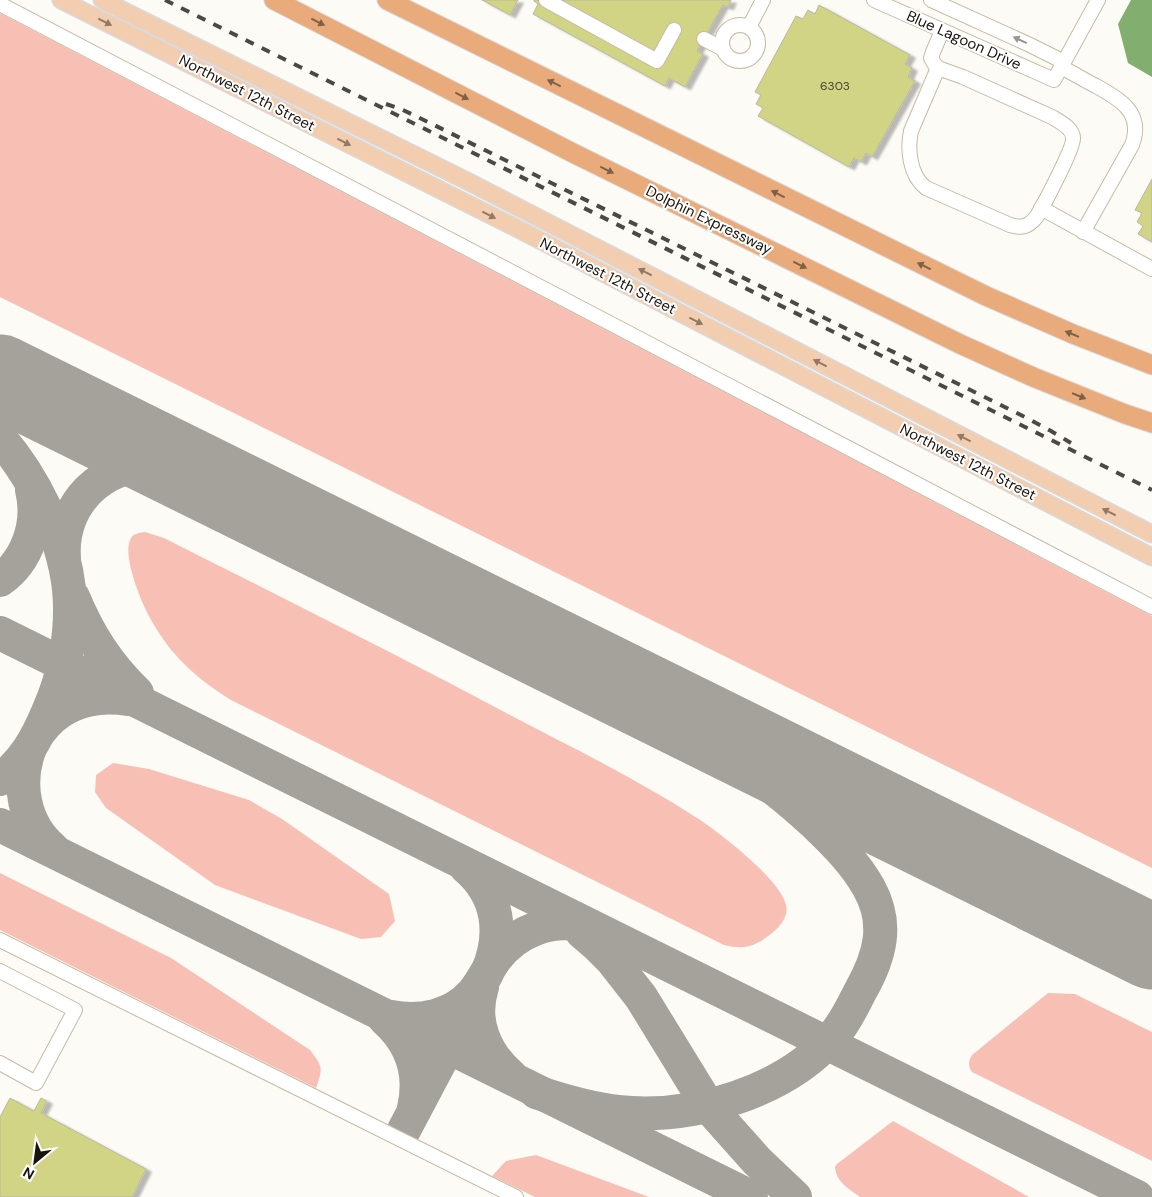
<svg xmlns="http://www.w3.org/2000/svg" width="1152" height="1197" viewBox="0 0 1152 1197" font-family="'DM Sans',sans-serif">
<style>
.green{fill:#f8c0b4}
.water{fill:#82af6f}
.lines{fill:none;stroke-linecap:round;stroke-linejoin:round}
.taxiway{stroke:#a5a29c;stroke-width:34}
.runway{stroke:#a5a29c;stroke-width:85}
.building{fill:#d1d484;stroke:#b7b9a1;filter:url(#shadow)}
.minor-casing{stroke:#c6bba5;stroke-width:16}
.major-casing{stroke:#dad9d8;stroke-width:19}
.highway-casing{stroke:#dad9d8;stroke-width:21}
.minor{stroke:#fff;stroke-width:14}
.major{stroke:#f2cdb0;stroke-width:16}
.highway{stroke:#e9ab7c;stroke-width:19}
.rail{stroke:#4d4942;stroke-width:4;stroke-dasharray:9 9;stroke-linecap:butt}
.oneway{fill:#907a66}
.oneway2{fill:#806044}
.oneway3{fill:#979592}
.labels{text-anchor:middle;dominant-baseline:central;stroke-width:4;stroke-linejoin:round;paint-order:stroke}
.number-label{font-size:12px;fill:#46442a}
.street-label{font-size:15px;fill:#18140c;stroke:#fff}
</style>
<defs>
<filter id="shadow"><feDropShadow dx="5.5" dy="3" stdDeviation="1" flood-color="#0004"/></filter>
</defs>
<rect width="100%" height="100%" fill="#fdfbf6"/>
<g class="green">
<path d="M0 13 1152 616V868L0 297Z"/>
<path d="M145 532 164 538C279 596 395 654 510 715 573 748 637 779 697 818 719 832 781 880 786 905 790 921 771 935 759 942 747 949 737 948 724 945L231 700C210 687 190 672 174 653 165 643 150 620 145 608 138 593 122 552 131 538 134 533 140 533 145 532Z"/>
<path d="M113 763 149 769 249 800 282 819 389 894 395 921 381 937 361 939 215 885 106 808 95 792 96 775Z"/>
<path d="M0 873 171 958 310 1050C323 1067 323 1068 316 1088L0 930Z"/>
<path d="M1048 993 1075 994 1152 1032V1161L972 1072C968 1066 968 1062 972 1055Z"/>
<path d="M893 1121 1029 1197H860C849 1189 836 1182 835 1167L837 1164Z"/>
<path d="M536 1155 649 1197H535L492 1176 506 1161Z"/>
</g>
<path class="water" d="M1131 0H1152V77L1128 63 1118 24Z"/>
<g class="lines">
<g class="taxiway">
<path d="M0 438C34 478 63 535 69 589 73 630 65 674 48 712 37 738 24 763 0 779"/>
<path d="M64 558C60 505 102 462 156 465 177 466 198 477 218 484"/>
<path d="M0 580C28 560 40 523 32 490"/>
<path d="M73 597C89 635 107 664 137 693"/>
<path d="M507 628C547 650 586 672 626 694 692 731 759 771 814 823 835 843 855 863 869 888 889 924 880 956 861 990 853 1005 846 1021 835 1034 786 1092 692 1120 618 1112 590 1109 563 1101 536 1092"/>
<path d="M0 633 1137 1197"/>
<path d="M40 731C62 702 94 694 128 699"/>
<path d="M30 748C16 783 24 825 53 849"/>
<path d="M0 825 751 1197"/>
<path d="M582 932 596 944 612 960 641 997 708 1106 757 1161 795 1197"/>
<path d="M482 987C471 1021 485 1054 511 1076"/>
<path d="M391 1017C420 1023 453 1016 473 993 482 982 488 969 496 958 517 931 552 917 585 926"/>
<path d="M385 1019C412 1043 422 1073 414 1108"/>
<path d="M404 1130 487 973C504 934 499 895 466 867"/>
</g>
<path class="runway" d="M0 377 1152 947"/>
</g>
<g class="building">
<path d="M482 0H518L510 15Z"/>
<path d="M534 0H731L728 7 723 5 697 51 703 54 685 87 669 78 665 86 533 14 538 4 534 1Z"/>
<path d="M819 5 910 55 905 64 912 68 908 77 915 81 872 157 866 153 861 162 854 158 849 167 758 116 763 108 756 104 761 95 755 92 796 16 803 19 808 10 815 14Z"/>
<path d="M1152 179V242L1138 234 1143 226 1137 222 1142 213 1135 210Z"/>
<path d="M10 1098 34 1111 41 1098 47 1101 41 1113 146 1169 132 1197H0V1117Z"/>
</g>
<g class="lines">
<g class="minor-casing">
<g id="minor">
<path d="M546 0 657 61 674 30"/>
<path d="M874 0 1054 80 1098 0"/>
<path d="M931 0 1030 45 1064 62"/>
<path d="M0 4 1152 607"/>
<circle cx="740" cy="43" r="18"/>
<path d="M749 27 763 0"/>
<path d="M704 39 723 49"/>
<path d="M1061 67C1073 73 1084 80 1096 86 1120 99 1144 113 1132 145L1083 232"/>
<path d="M938 68 911 131C907 150 910 176 926 188L1010 225C1017 227 1023 228 1029 224 1032 222 1035 219 1037 216 1044 204 1074 148 1073 138 1073 128 1060 122 1052 117L963 77 938 68 935 65 931 58 933 52 942 31"/>
<path d="M1041 208 1152 269"/>
<path d="M0 940 516 1197"/>
<path d="M0 971 75 1010 36 1083 0 1063"/>
</g>
</g>
<g class="major-casing">
<g id="major">
<path d="M61 0 526 233 1152 557"/>
<path d="M102 0 471 183 1152 534"/>
</g>
</g>
<g class="highway-casing">
<g id="highway">
<path d="M274 0 573 153 960 344 1033 377 1125 414 1152 423"/>
<path d="M387 0 986 296 1073 334 1152 365"/>
</g>
</g>
<use href="#minor" class="minor"/>
<use href="#major" class="major"/>
<use href="#highway" class="highway"/>
<g class="rail">
<path d="M165 0 1152 490"/>
<path d="M386 104 401 109 430 123 1027 418 1051 431 1071 443"/>
</g>
</g>
<defs><path id="oneway-solid" d="M-6-.8H1V-3.2L6.5 0L1 3.2V.8H-6Z" transform="scale(1.25)"/></defs>
<g class="oneway">
<use href="#oneway-solid" transform="translate(105 22) rotate(27)"/>
<use href="#oneway-solid" transform="translate(344 142) rotate(27)"/>
<use href="#oneway-solid" transform="translate(489 215) rotate(27)"/>
<use href="#oneway-solid" transform="translate(645 272) rotate(-153)"/>
<use href="#oneway-solid" transform="translate(696 321) rotate(27)"/>
<use href="#oneway-solid" transform="translate(820 363) rotate(-153)"/>
<use href="#oneway-solid" transform="translate(964 438) rotate(-153)"/>
<use href="#oneway-solid" transform="translate(1109 512) rotate(-153)"/>
</g>
<g class="oneway2">
<use href="#oneway-solid" transform="translate(318 22) rotate(27)"/>
<use href="#oneway-solid" transform="translate(554 83) rotate(-154)"/>
<use href="#oneway-solid" transform="translate(462 96) rotate(27)"/>
<use href="#oneway-solid" transform="translate(607 170) rotate(26)"/>
<use href="#oneway-solid" transform="translate(778 194) rotate(-153)"/>
<use href="#oneway-solid" transform="translate(800 265) rotate(26)"/>
<use href="#oneway-solid" transform="translate(924 266) rotate(-154)"/>
<use href="#oneway-solid" transform="translate(1072 334) rotate(-158)"/>
<use href="#oneway-solid" transform="translate(1079 396) rotate(22)"/>
</g>
<use class="oneway3" href="#oneway-solid" transform="translate(1020 40) rotate(-155)"/>
<g class="labels">
<g class="number-label">
<text x="835" y="86">6303</text>
</g>
<g class="street-label">
<text transform="translate(964 40) rotate(24)">Blue Lagoon Drive</text>
<text transform="translate(247 93) rotate(27)">Northwest 12th Street</text>
<text transform="translate(709 220) rotate(26)">Dolphin Expressway</text>
<text transform="translate(608 276) rotate(27)">Northwest 12th Street</text>
<text transform="translate(968 462) rotate(27)">Northwest 12th Street</text>
</g>
</g>
<g transform="translate(35 1162) rotate(209)" stroke="#ffffff" stroke-width="4" paint-order="stroke">
<path d="M0-4L9 19L0 12L-9 19Z" fill="#18140c"/>
<text y="-8" font-size="14" font-weight="bold" text-anchor="middle" fill="#18140c">N</text>
</g>
</svg>
